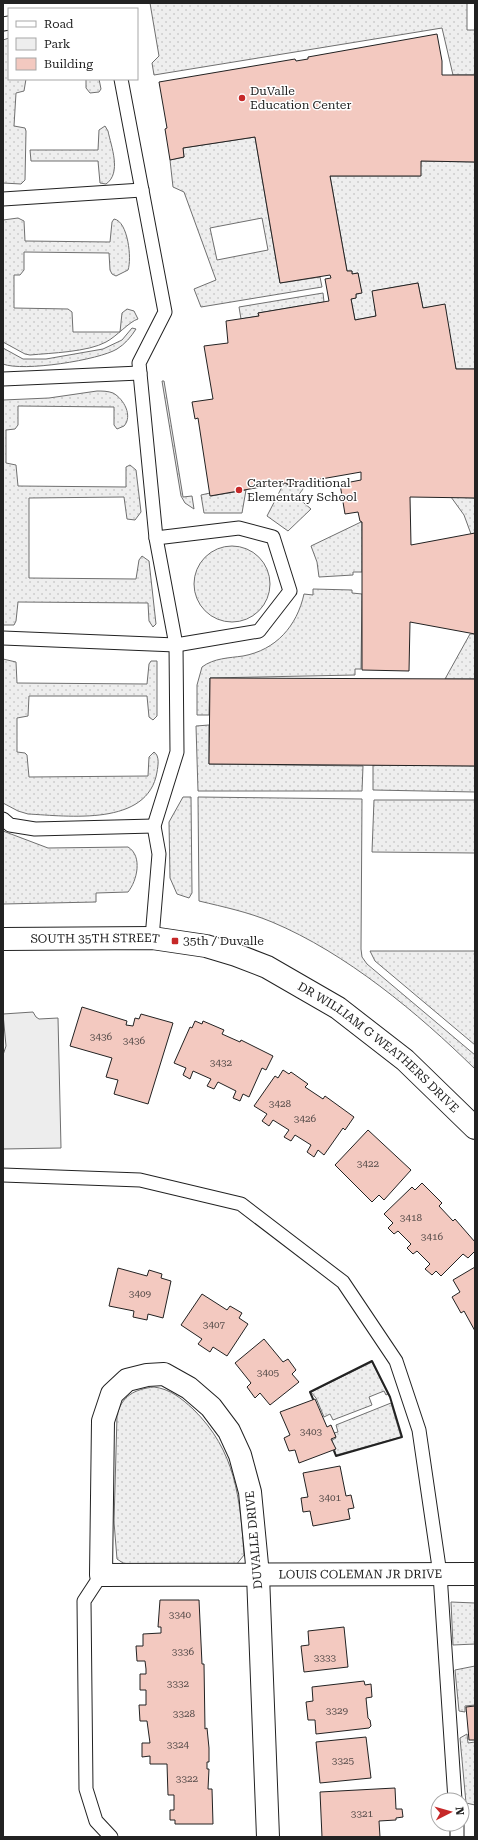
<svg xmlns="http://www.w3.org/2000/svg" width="478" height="1840" viewBox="0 0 478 1840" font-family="'Roboto Serif',serif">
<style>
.green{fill:url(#green-dots);stroke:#6f6f6f;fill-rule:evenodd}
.parking{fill:#ededed;stroke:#6f6f6f}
.building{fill:#f3c9c0;stroke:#222}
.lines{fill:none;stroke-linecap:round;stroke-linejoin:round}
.lane-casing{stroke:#222;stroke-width:15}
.street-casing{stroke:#222;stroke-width:24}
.lane{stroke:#fff;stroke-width:13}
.street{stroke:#fff;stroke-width:22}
.wall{stroke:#222;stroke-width:2}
.poi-dot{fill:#c62828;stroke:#fff;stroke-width:1.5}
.labels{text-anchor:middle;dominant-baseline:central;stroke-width:3;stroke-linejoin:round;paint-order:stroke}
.number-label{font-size:10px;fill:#564c4a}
.poi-label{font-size:12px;fill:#222;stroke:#fff;text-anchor:start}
.street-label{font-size:12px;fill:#222;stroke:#fff}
</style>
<defs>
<pattern id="green-dots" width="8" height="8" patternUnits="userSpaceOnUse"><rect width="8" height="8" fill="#eee"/><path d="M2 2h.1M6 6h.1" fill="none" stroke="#ccc" stroke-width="1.8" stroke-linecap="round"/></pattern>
</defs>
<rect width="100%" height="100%" fill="#fff"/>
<g class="green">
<path d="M150 3H467V30H475V75H453L442 28 154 75 152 63 159 56Z"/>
<path d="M9 38V79H26L24 91 16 93 14 126 25 128 26 131 25 180 21 184 3 183V40Z"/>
<path d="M86 79H99L101 89 99 92 90 93 86 88Z"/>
<path d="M105 126 108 131C111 146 122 173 106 184L100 183 98 161H31L30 150H98L99 130Z"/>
<path d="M255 137 280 283 320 277 322 287 201 307 194 289 216 280 184 192 173 187 170 160 184 157 183 148ZM262 218 268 250 217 260 210 228Z"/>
<path d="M421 161 475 162V369H456L444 305 423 308 418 283 373 291 376 316 355 320 351 299 356 298V294L361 293 358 273 352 274V271H347L330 176H420Z"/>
<path d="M18 218 24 221 25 241 110 242 112 222 114 219C128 221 132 259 128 270L116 276 112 274 110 270 109 253 24 252V270L20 275H14V308L68 309 72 312 73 332H120L122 313 127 309 134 311 138 319C130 321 116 337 106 342 88 352 51 353 30 355L25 354 3 342V220Z"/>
<path d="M323 293 324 302 258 313 259 316 241 319 239 307Z"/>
<path d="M132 328 136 329C131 337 125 344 117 349 99 360 23 372 3 364V348L23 359H46L103 349 122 340Z"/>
<path d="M162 381H164L183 497 192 496 194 509 185 503 181 496Z"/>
<path d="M97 391C102 391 108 391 113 393 124 399 133 416 124 426L117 429 114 425V407L18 406V425L15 429 6 430V463L16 465 18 486 126 487V467L130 465 136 470 141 512 135 520 127 519 124 497 29 498V578L136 579 139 560 142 556 149 561 156 624 153 627 149 621 148 603 18 602 16 621 14 625H3V400L49 398Z"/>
<path d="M302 482 303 489 297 497 311 509 288 531 267 516 284 483H287L288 485Z"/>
<path d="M246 490 242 513H204L201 495 210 493 211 496Z"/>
<path d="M451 497 475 498V533L471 534 464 515Z"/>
<path d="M361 522H362V572H353V575L319 577 317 562 311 546Z"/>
<circle cx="232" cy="584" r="38"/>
<path d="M313 589 352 590V593L362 594 361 669H355V675L210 678 209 715H197V685L202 667C214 658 229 658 243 656 276 650 297 626 304 594L313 595Z"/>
<path d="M470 634H475V679H445Z"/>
<path d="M3 659 16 662 17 683 147 684 149 664 151 661H157V716L153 720 149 717 147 696H29L28 716 17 718V752L25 753 27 755 29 777 148 776 149 757 154 752C160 756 158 766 157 772 148 827 68 816 28 814L18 811 3 803Z"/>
<path d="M209 725V764L363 766 362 791H198L196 726Z"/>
<path d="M373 765 475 766V792L373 790Z"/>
<path d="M183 797H191L192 893 189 898 177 894 170 878 169 822Z"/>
<path d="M198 797 362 799 361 949 362 957 367 964 475 1055V1069C418 1013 346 953 272 922 248 912 224 907 199 901Z"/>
<path d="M374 800H475V853L372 852Z"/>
<path d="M3 831 48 848 128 847C143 856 137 881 128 892L96 893V902L3 904Z"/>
<path d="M370 951H475V1045L375 961Z"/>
<path d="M372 1362 388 1394 386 1395 384 1391 369 1397 372 1405 333 1420 330 1414 324 1417 316 1398 311 1392Z"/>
<path d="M154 1387C170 1389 181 1398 193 1409 236 1451 240 1498 244 1555L236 1565 129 1564 123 1563 117 1559 114 1522 117 1416C121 1396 135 1389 154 1387Z"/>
<path d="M391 1403 401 1437 336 1455 332 1440 336 1438 334 1433 338 1432 336 1425Z"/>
<path d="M451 1602 475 1603V1644L453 1645Z"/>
<path d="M475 1666V1705L465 1706V1712L459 1711 455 1670Z"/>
<path d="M467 1734 468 1743 475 1742V1805L466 1803 460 1738Z"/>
</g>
<path class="parking" d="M33 1012 36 1017 39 1019 58 1018 61 1148 3 1149V1055L6 1046 3 1014Z"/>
<g class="building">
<path d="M437 34 442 61V75H475V162L421 161V176H330L347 271H352V274L358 273 362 293 356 294V298L351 299 355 320 376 316 372 291 418 283 423 308 445 304 456 369H475V498L410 497 411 545 475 533V634L410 622 409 671 362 670V522L360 521 358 512 345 514 340 484 361 480V472L287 485V483H284L210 496 198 418 195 419 192 402 213 399 204 346 228 343 226 321 259 316 258 313 329 301 325 279 331 278 330 275 280 283 255 137 183 148 184 157 170 160 165 129 167 128 159 82 295 59 296 61 308 59V57Z"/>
<path d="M210 678 475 679V766L209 764Z"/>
<path d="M82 1007 127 1021 126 1025 133 1026 135 1018 139 1019 141 1014 173 1023 148 1104 114 1094 118 1080 106 1077 112 1058 70 1046Z"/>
<path d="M195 1021 202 1024 203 1021 224 1030 222 1034 240 1042 241 1040 273 1056 266 1070 262 1068 249 1097 243 1094 240 1101 233 1098 236 1091 218 1082 214 1089 207 1086 211 1079 193 1071 190 1079 183 1075 186 1068 174 1063 190 1027 192 1028Z"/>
<path d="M283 1070 289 1074 291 1072 308 1084 305 1087 323 1099 325 1096 354 1117 345 1130 343 1128 324 1155 318 1150 314 1157 307 1152 311 1145 295 1135 291 1141 284 1137 289 1130 273 1120 269 1126 262 1121 267 1114 254 1106 275 1076 278 1078Z"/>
<path d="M368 1130 411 1170 384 1200 379 1195 372 1202 335 1165Z"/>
<path d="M422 1183 442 1203 439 1206 453 1221 455 1219 475 1242V1251L468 1258 463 1254 441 1276 436 1271 432 1275 425 1269 430 1264 417 1251 413 1254 407 1248 411 1244 398 1231 394 1234 388 1228 393 1223 384 1214 412 1187 415 1190Z"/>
<path d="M475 1267V1331L464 1311 461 1313 452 1297 460 1292 453 1280Z"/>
<path d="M118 1268 147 1276 149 1270 162 1274 161 1278 171 1281 163 1318 148 1314 147 1320 133 1317 134 1311 109 1306Z"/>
<path d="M202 1294 227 1310 230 1306 242 1313 239 1318 248 1324 227 1356 213 1347 210 1352 198 1344 202 1339 181 1325Z"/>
<path d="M264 1339 283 1362 288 1359 296 1370 292 1374 299 1382 270 1405 260 1393 255 1398 247 1387 251 1383 235 1363Z"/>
<path d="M315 1399 327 1427 331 1425 336 1437 331 1439 336 1449 299 1463 295 1450 289 1451 284 1438 290 1435 280 1412Z"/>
<path d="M340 1466 346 1496 351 1495 354 1508 348 1509 350 1519 313 1526 310 1511 303 1512 301 1498 308 1497 303 1473Z"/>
<path d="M160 1600H199L202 1664H204L205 1729 207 1728 209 1748V1762H207V1769H209L208 1789H212L213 1824H175V1820H170V1810H174V1795H168L167 1764H150V1756L142 1757V1743H150L147 1721H140L139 1705H146V1690H140V1674H146V1669L145 1661H137L136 1646H143V1634L161 1633V1627H158Z"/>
<path d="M344 1627 348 1667 304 1672 301 1646 309 1645 308 1631Z"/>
<path d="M364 1681 365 1685 371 1684 372 1697 366 1698 368 1718 370 1720 371 1726 369 1728 316 1734 315 1720H308L306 1702 313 1701 312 1687Z"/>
<path d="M475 1706V1740H469L466 1707Z"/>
<path d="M366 1737 371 1778 320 1783 316 1742Z"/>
<path d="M395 1788 396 1809H402L403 1817 396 1818V1820L379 1821 380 1837H322L320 1792Z"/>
</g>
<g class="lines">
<g class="lane-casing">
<g id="lane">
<path d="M3 24 9 23"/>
<path d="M121 79 165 312 139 363 156 538 176 645 177 752 154 826 159 854 152 938"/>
<path d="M3 199 142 190"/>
<path d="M3 379 140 373"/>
<path d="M3 638 176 645 259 631 290 591 273 537 239 528 156 538"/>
<path d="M3 819 10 825 35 829 154 826"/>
<path d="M3 1175 140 1180 241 1204 343 1282 396 1361 419 1430 440 1574 455 1800"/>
<path d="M101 1575 84 1601 86 1789 96 1821 111 1837"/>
<path d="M457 1824V1837"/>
</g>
</g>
<g class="street-casing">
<g id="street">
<path id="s1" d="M3 939 152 938 206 946 236 955 267 967 338 1008 405 1060 475 1128"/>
<path id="s2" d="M268 1837 258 1575 250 1492 240 1455 229 1431 211 1407 189 1388 164 1374 147 1375 127 1380 112 1394 103 1421 101 1575 475 1574"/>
</g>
</g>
<use href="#lane" class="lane"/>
<use href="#street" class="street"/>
<path class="wall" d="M313 1399 310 1392 372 1361 390 1397 402 1437 336 1456 334 1451"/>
</g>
<g class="poi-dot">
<circle cx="242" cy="98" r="4"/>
<circle cx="239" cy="490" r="4"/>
<rect x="171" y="937" width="8" height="8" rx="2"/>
</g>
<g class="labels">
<g class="number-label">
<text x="101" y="1036">3436</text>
<text x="134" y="1040">3436</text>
<text x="221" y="1062">3432</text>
<text x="280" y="1103">3428</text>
<text x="305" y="1118">3426</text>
<text x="368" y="1163">3422</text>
<text x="411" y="1217">3418</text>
<text x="432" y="1236">3416</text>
<text x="140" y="1293">3409</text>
<text x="214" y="1324">3407</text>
<text x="268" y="1372">3405</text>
<text x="311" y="1431">3403</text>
<text x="330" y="1497">3401</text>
<text x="180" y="1614">3340</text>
<text x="183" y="1651">3336</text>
<text x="325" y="1657">3333</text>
<text x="178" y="1683">3332</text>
<text x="337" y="1710">3329</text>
<text x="184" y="1713">3328</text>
<text x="178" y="1744">3324</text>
<text x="343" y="1760">3325</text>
<text x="187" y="1778">3322</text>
<text x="362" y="1813">3321</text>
</g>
<g class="poi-label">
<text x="250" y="91">DuValle<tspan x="250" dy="14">Education Center</tspan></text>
<text x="247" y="483">Carter Traditional<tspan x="247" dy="14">Elementary School</tspan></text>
<text x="183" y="941">35th / Duvalle</text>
</g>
<g class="street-label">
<text stroke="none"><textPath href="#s1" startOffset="92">SOUTH 35TH STREET</textPath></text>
<text stroke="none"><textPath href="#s1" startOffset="406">DR WILLIAM G WEATHERS DRIVE</textPath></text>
<text transform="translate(254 1540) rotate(-95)">DUVALLE DRIVE</text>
<text stroke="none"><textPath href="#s2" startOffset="998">LOUIS COLEMAN JR DRIVE</textPath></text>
</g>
</g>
<rect width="478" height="1840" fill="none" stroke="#222222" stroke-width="8"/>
<rect x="8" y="8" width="130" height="72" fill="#ffffff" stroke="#a7a7a7"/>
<rect x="16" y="21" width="20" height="6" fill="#ffffff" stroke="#a7a7a7"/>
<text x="44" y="28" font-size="12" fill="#222222">Road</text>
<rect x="16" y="38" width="20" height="12" fill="#eeeeee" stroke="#a7a7a7"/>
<text x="44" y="48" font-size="12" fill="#222222">Park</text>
<rect x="16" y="58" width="20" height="12" fill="#f3c9c0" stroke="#a7a7a7"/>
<text x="44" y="68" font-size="12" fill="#222222">Building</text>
<g transform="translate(450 1812) rotate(84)"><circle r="19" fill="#ffffff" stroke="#a7a7a7"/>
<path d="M0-3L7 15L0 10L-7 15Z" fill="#c62828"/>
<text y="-6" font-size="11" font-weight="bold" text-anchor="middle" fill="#222222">N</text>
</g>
</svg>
